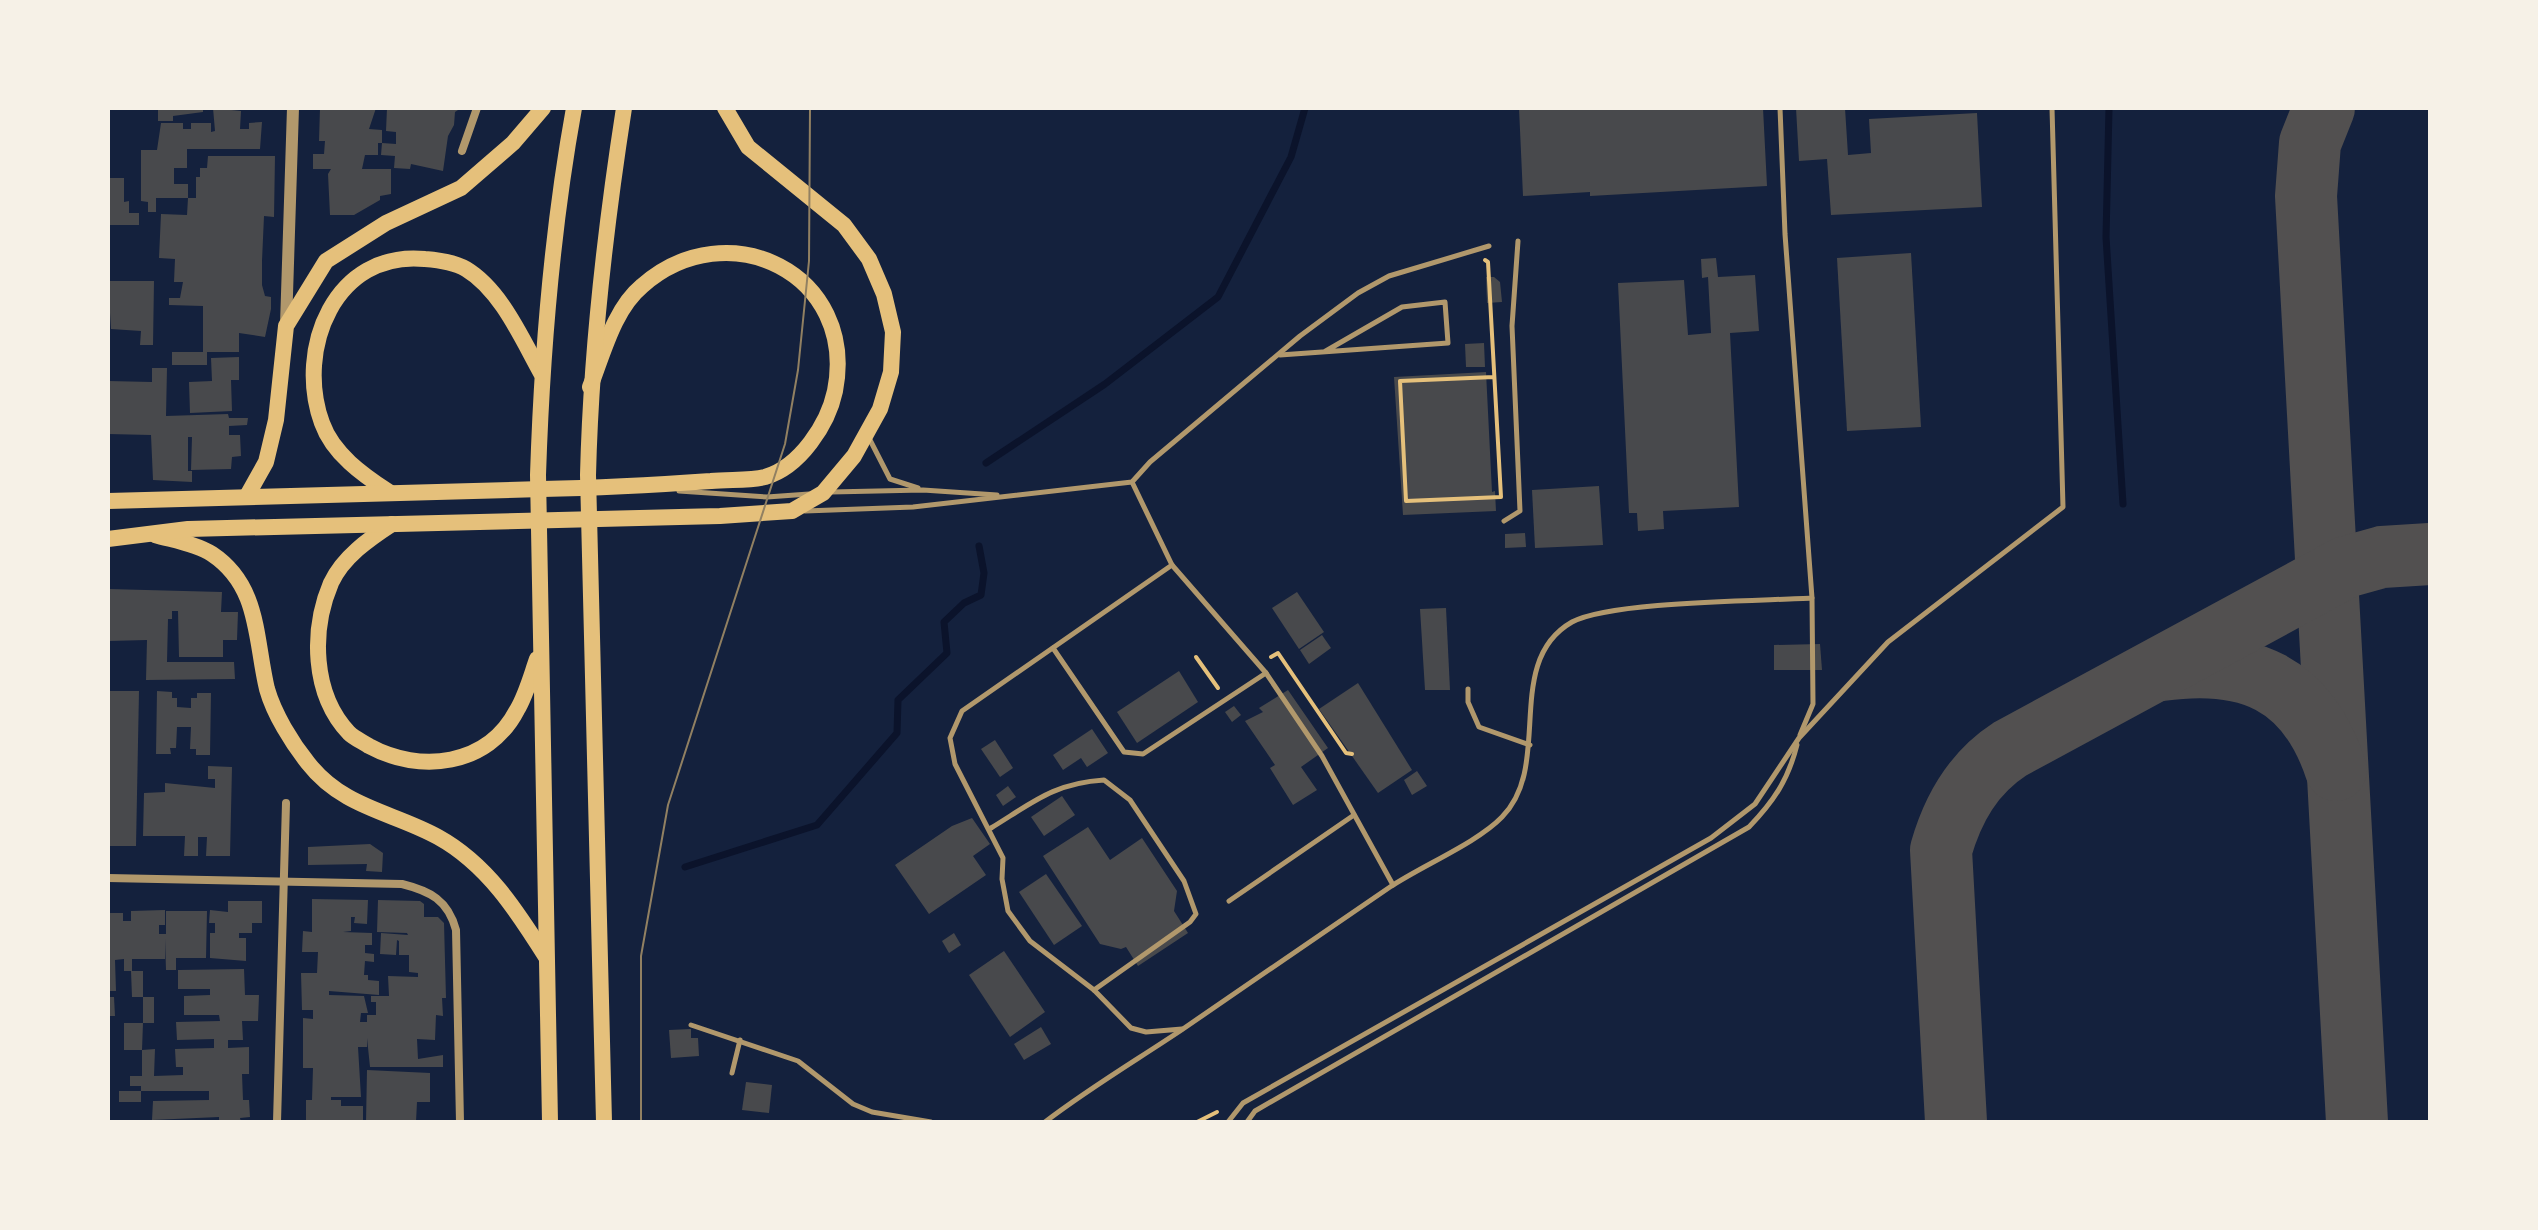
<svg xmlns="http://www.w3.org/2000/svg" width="2538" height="1230" viewBox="0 0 2538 1230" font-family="Arial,sans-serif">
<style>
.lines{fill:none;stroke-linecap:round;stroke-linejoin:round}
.stream{stroke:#0b132b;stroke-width:7}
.taxiway{stroke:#525050;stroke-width:62}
.building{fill:#48494c}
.path{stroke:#e5c07b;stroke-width:4}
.service{stroke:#b1986c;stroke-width:5}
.minor{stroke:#b1986c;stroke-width:8}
.tertiary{stroke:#b1986c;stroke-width:12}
.primary{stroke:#e5c07b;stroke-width:16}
.tram{stroke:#918062;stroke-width:2}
</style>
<rect width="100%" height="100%" fill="#14213d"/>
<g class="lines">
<g class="stream">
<path d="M2109 108 2106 237 2123 504"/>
<path d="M986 463 1105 384 1218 297 1291 157 1305 108"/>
<path d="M685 867 817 825 897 733 898 700 947 653 944 622 964 603 981 595 984 573 979 546"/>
</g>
<g class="taxiway">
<path d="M2324 108 2310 143 2306 196 2357 1122"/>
<path d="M2161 670C2248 658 2307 682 2336 770"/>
<path d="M1956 1122 1941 850C1953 808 1973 773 2010 749L2346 567 2382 557 2430 554"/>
</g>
</g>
<g class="building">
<path d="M158 108H203V112L173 116V121H158Z"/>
<path d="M213 108 241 111 240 129H249V123L262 122 260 149H187V168H174V184H188V198H156V212H148V202L141 201V150H157L161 123H183V129H191V123H211V132L215 131Z"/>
<path d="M320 108H376L369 129 382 130V143H378V155H365L362 169H391V194L380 196V200L354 215H330L328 174 331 169H313V154H324L325 141H319Z"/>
<path d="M387 108H461L455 112 454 125 448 136 443 171 411 164 410 169 394 168 395 156 381 155 382 143 396 144V132L386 131Z"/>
<path d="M1519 108H1763L1767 186 1590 196V192L1523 196Z"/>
<path d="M1796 108H1845L1848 155 1871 153 1869 119 1977 113 1982 207 1831 215 1827 159 1799 161Z"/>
<path d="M208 156H275L274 217 264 216 262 261V285L265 296 271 297V309L265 337 239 333V352H207V365H172V352H203V306L169 305V298H180L183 282H174L175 259 159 258 161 214 187 215 188 198H196V177H200V168H207Z"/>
<path d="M108 178H124V202L129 201V213H139V225H108Z"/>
<path d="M1911 253 1921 427 1847 431 1837 258Z"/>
<path d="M1716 258 1718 277 1755 275 1759 331 1730 333 1739 507 1663 511 1664 529 1638 531 1637 513H1629L1618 283 1684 280 1688 335 1711 333 1708 277 1702 278 1701 259Z"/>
<path d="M1486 277H1494L1500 282 1502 302 1487 303Z"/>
<path d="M108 281H154L153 345H140L141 331 111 329Z"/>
<path d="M1484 343 1485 367H1466L1465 344Z"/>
<path d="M239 357V380H231L232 411 190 413 189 382 212 381 211 358Z"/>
<path d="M152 368H167L166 416 228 414 229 418H248L247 425 229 426V435H240L241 456 232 457 231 469 191 470 192 437H188V471H192V482L153 480 151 435 108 434V381L152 382Z"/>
<path d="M1486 372 1492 492 1495 491 1496 511 1403 515 1394 377Z"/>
<path d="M1599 486 1603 545 1535 548 1532 490Z"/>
<path d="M1525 533 1526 547 1505 548V534Z"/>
<path d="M108 589 222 592 221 612H238L237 640H223V657H179L178 611H172V619H168L167 662H234L235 679 146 680 147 640 108 641Z"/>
<path d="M1297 592 1324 632 1299 649 1272 608Z"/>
<path d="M1446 608 1450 690H1425L1420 609Z"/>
<path d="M1322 635 1331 648 1309 664 1300 650Z"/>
<path d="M1820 644 1822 670H1774V645Z"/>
<path d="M1179 671 1198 702 1137 743 1117 712Z"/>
<path d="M1358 683 1412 770 1378 793 1319 709Z"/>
<path d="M1288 690 1328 748 1301 767 1317 790 1293 805 1270 768 1275 765 1245 721 1263 712 1259 708Z"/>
<path d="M108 691H139L136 846H108Z"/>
<path d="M157 691 172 692V698H177V707L191 708V698H197V693H211L210 755H196V749H190L191 727H177L176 748H170L171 754H156Z"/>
<path d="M1234 706 1241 715 1232 722 1225 712Z"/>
<path d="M1092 729 1108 753 1087 767 1081 758 1063 770 1053 755Z"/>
<path d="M995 740 1013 768 1000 777 981 749Z"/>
<path d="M208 766 232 767 230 856H206L207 837H198V856H184L185 836H143L144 793 165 792V783L215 788V779H208Z"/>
<path d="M1417 771 1427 786 1412 795 1404 780Z"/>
<path d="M1008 786 1016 797 1003 806 996 795Z"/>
<path d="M1062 796 1075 815 1044 836 1031 817Z"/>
<path d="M972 818 990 844 973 856 986 875 929 914 895 865 952 826Z"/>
<path d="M1088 827 1110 860 1142 838 1177 891 1174 911 1188 933 1138 966 1126 947 1121 949 1100 944 1043 856Z"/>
<path d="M370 844 383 853 382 872 366 871 367 864 308 865V847Z"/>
<path d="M1046 874 1082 926 1054 945 1019 892Z"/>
<path d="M312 899 368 900 367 924 354 923 355 917H351V931L343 932 372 933V945H365V953L374 954V962L365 961 364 975H368V980L379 981V995L329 991V995L364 996 368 1013H361L360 1022H367V1015H376V1002H371V996H389L388 976 418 977V973L409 972V955H399V941L397 940 396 955 380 954 381 933 408 935 407 933 377 932 378 900 420 901 424 904V917H438L444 923 446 998H442L443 1016 436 1015 435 1040 417 1039 418 1059 443 1055V1067H370L367 1038V1047H358L361 1097H331V1100H341V1106H363V1122H306V1100H312L313 1068H303V1018L313 1019V1010H302L301 973H317L318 952H302L303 931 312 932Z"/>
<path d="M228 901H262V923H252V933H239V938H246V961L210 958V933H215V923H209L210 910 228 912Z"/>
<path d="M165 910V925H159V934H166V911H207L206 958H176V970H166L165 939V959H132V971H143V997H132L131 971H124V959L115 960 116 991H108V913H123V921H131V911Z"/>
<path d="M954 933 961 945 949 953 942 941Z"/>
<path d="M1004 951 1045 1012 1010 1037 969 975Z"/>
<path d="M244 969 245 995H259L258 1021H242L243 1040H228V1048L249 1047V1074H242L243 1100H249L250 1117 240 1118 241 1122H219V1117L152 1120 153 1101 209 1100V1091H141V1102H119V1091H141V1086H130V1076H142V1050L155 1049 154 1076 183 1075V1067H176L175 1049 214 1048V1039L177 1040 176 1022 220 1021 219 1015H184V996L210 995V989H178V970Z"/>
<path d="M108 997H114L115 1016H108Z"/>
<rect x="143" y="997" width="11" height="26"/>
<path d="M124 1023H143L142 1050H124Z"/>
<path d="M1041 1027 1051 1044 1024 1060 1014 1044Z"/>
<path d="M691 1029V1038H698L699 1056 671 1058 669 1030Z"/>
<path d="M367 1070 430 1073V1102H417L416 1122H366Z"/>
<path d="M746 1082 772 1085 769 1113 742 1110Z"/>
</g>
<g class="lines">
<g class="path">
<path d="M1485 260 1488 262 1501 497 1406 501 1400 381 1494 377"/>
<path d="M1196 657 1218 688"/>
<path d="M1271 657 1278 653 1346 753 1352 754"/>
<path d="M1197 1122 1217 1112"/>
</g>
<g class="service">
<path d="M1780 108 1785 234 1812 598 1813 704 1800 735"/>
<path d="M1280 355 1448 343 1445 302 1402 307 1324 352"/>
<path d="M868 436 890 479 918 488"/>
<path d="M1132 482 1172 565 1266 673 1322 756 1393 885"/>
<path d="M679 491 767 497 809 494"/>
<path d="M831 492 923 490 997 495"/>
<path d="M805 511 913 507 1132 482 1150 462 1300 336 1358 293 1389 276 1489 246"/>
<path d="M1504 521 1520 511 1512 326 1518 241"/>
<path d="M1172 565 962 711 950 738 955 764 1003 858 1002 879 1008 911 1030 941 1094 990 1131 1028 1146 1032 1182 1029"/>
<path d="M1053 648 1124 752 1143 754 1266 673"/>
<path d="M1468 689V702L1479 727 1530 745"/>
<path d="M991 828C1032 803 1054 783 1104 780L1130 800 1184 881 1196 914 1190 922 1094 990"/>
<path d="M1229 901 1354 815"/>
<path d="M691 1025 798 1061 853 1104 872 1112 931 1122"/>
<path d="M732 1073 740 1040"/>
<path d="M1045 1122C1088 1089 1135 1061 1180 1031 1250 983 1319 935 1390 887 1421 866 1477 843 1502 817 1554 765 1502 662 1572 622 1610 601 1761 601 1812 598"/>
<path d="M1228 1122 1243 1103 1711 838 1755 804 1799 738 1888 642 2063 507 2052 108"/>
<path d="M1247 1122 1255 1111 1749 827C1774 801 1788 780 1797 745"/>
</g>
<g class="minor">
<path d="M462 151 477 108"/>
<path d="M108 878 402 884C430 891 448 900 456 930L460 1122"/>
<path d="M277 1122 286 803"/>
</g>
<path class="tertiary" d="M286 325 293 108"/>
<g class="primary">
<path d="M389 492C363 475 333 454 322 423 295 349 335 250 425 259 438 260 454 262 466 269 501 290 522 339 541 373"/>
<path d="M247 496 266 462 276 420 286 326 326 261 386 223 461 188 513 143 543 108"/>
<path d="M108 501C253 496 398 492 542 489 599 488 655 485 711 481 728 479 749 481 765 477 800 467 828 424 835 391 858 274 728 210 642 286 614 309 603 354 590 387"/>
<path d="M392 524C369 539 343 557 331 583 311 630 312 694 349 733 354 738 363 742 369 746 420 774 488 766 517 710 526 695 531 676 537 659"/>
<path d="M155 535C172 540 197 544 212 554 260 586 255 639 267 689 274 714 292 743 308 763 343 808 393 812 438 837 487 864 517 911 546 957"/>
<path d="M108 539 188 529 720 516 792 511 823 493 854 456 880 409 891 372 893 332 884 294 869 259 844 225 748 147 725 108"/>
<path d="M550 1122 538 475C542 352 552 229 574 108"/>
<path d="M604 1122 588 475C591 352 605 230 624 108"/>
</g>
<path class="tram" d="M641 1122V956L668 805 785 444 798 370 809 261 810 108"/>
</g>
<rect width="2538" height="1230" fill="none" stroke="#f6f1e7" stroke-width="220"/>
</svg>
